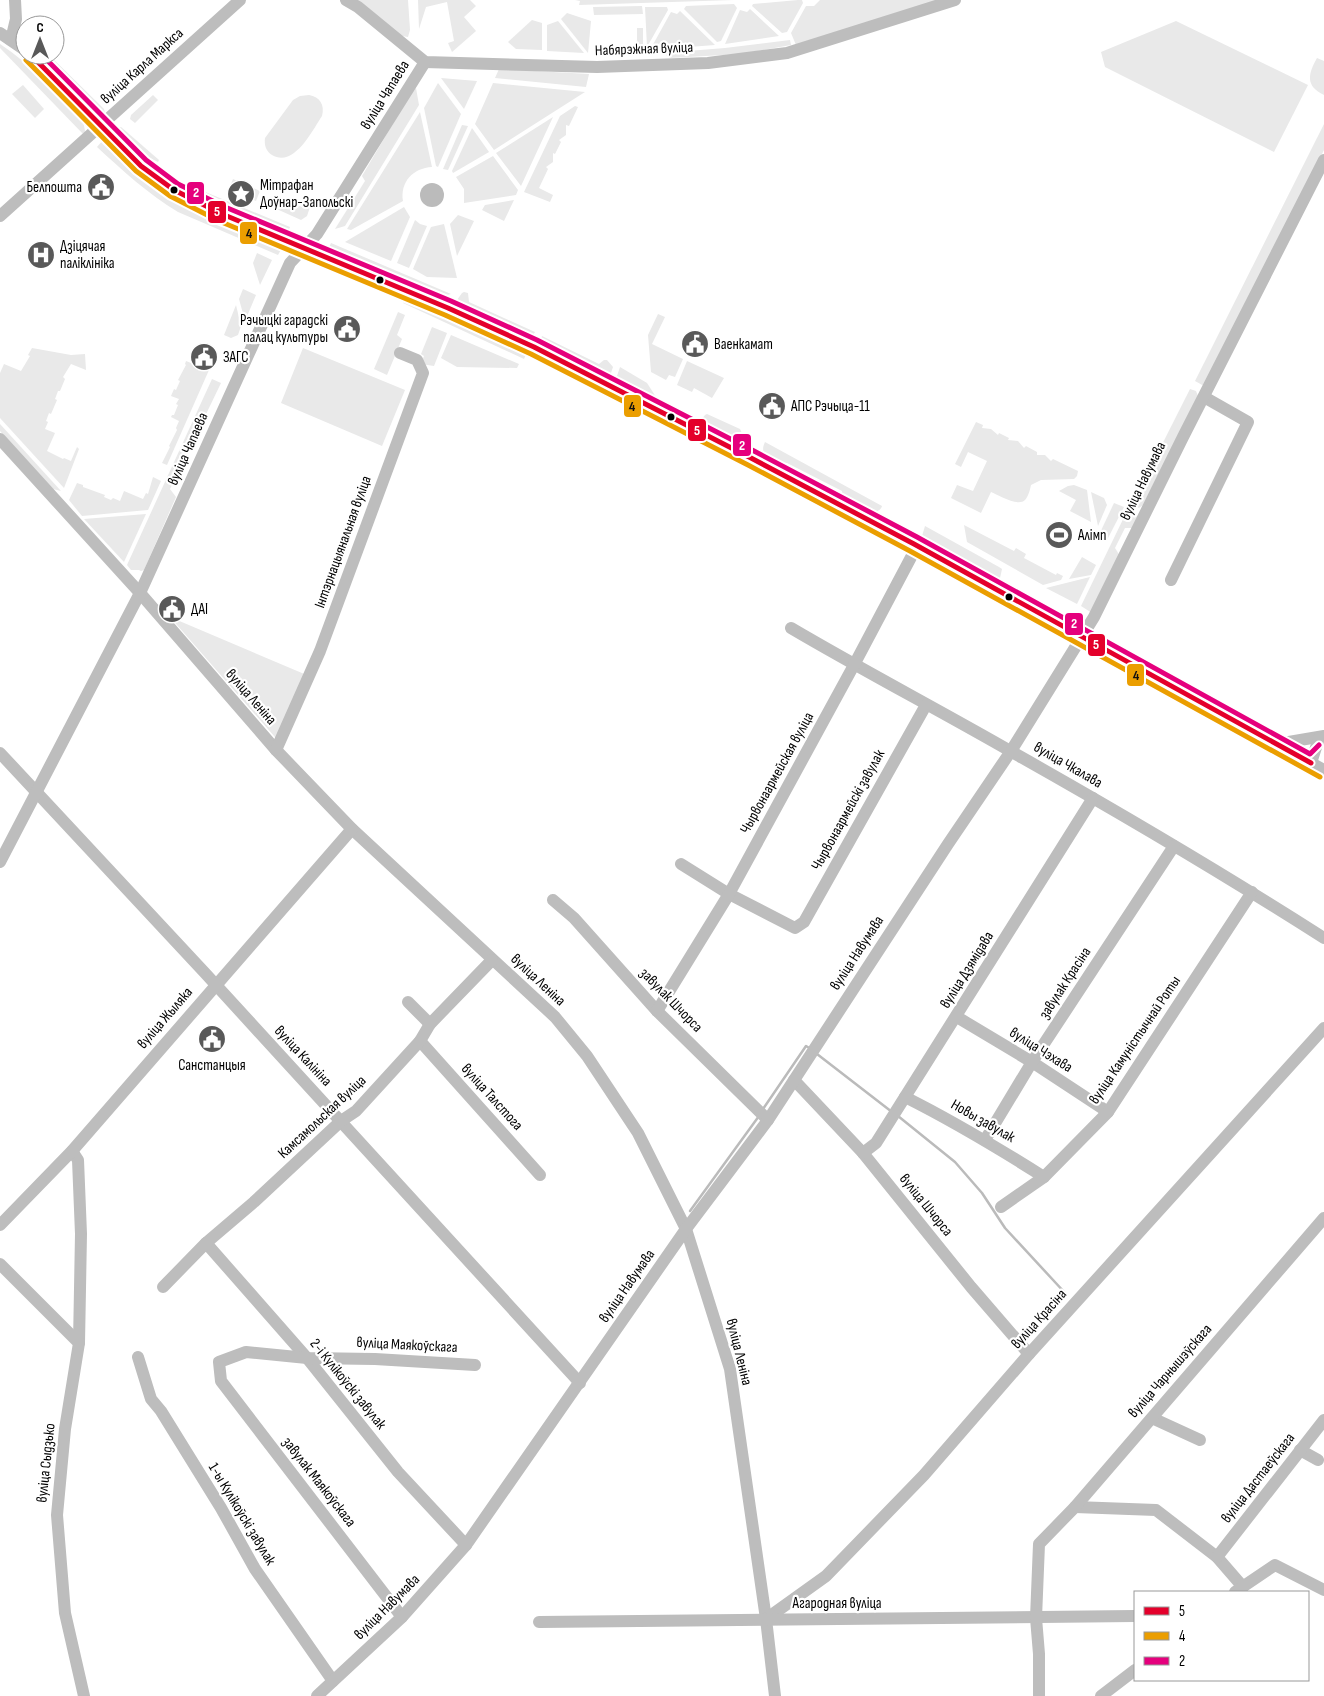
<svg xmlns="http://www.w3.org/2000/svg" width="1324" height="1696" viewBox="0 0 1324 1696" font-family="'Sofia Sans Condensed',sans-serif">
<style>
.green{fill:#e9e9e9}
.water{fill:#bbb}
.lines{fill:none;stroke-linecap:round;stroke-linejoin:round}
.stream{stroke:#bbb;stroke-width:2.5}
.minor{stroke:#bdbdbd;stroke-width:12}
.bus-1-casing{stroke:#fff;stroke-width:9}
.bus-2-casing{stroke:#fff;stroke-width:9}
.bus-3-casing{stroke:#fff;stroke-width:9}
.bus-1{stroke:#e4002b;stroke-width:5}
.bus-2{stroke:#eb9e00;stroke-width:5}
.bus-3{stroke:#e5007d;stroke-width:5}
.bus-dot{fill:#000;stroke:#fff;stroke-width:2}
.labels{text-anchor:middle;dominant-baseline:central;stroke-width:4.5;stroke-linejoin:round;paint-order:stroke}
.street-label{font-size:15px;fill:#000;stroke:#fff}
.poi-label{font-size:15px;fill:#000;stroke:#fff;text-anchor:start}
.line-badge{stroke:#fff;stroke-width:2}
.badge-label{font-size:14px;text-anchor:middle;font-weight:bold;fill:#fff}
.pale-badge-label{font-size:14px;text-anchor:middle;font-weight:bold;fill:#111}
</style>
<rect width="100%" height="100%" fill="#fff"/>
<g class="green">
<path d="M357 0H408L410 30 408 37 402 36Z"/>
<path d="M418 0H470L476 6 464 17 476 31 452 52 448 43 454 41 447 2 426 7 419 29Z"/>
<path d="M575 0H734L579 5 580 1Z"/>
<path d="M798 0H802L803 3 787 32 782 33 752 6 753 4Z"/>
<path d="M820 0H943L796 45 791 33 806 6H814Z"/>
<path d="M734 4 737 8 721 41 717 42 684 9 686 6Z"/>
<path d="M642 6 643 14 594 15 593 7Z"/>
<path d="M645 7H667L668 10 647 47Z"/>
<path d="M750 9 779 36 725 44 740 10 747 12Z"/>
<path d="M680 11 715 45 650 50 671 12 677 14Z"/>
<path d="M567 13 591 21 588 53 561 19Z"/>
<path d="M532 20 542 23V50L516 49 508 42Z"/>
<path d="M558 21 584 53 547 51V25Z"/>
<path d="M1176 21 1308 85 1274 152 1105 67 1101 52Z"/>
<path d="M637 28H643V50L617 51 614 55 601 54V48H637Z"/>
<path d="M790 40 791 45 741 54 670 58 663 53 725 48Z"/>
<path d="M0 44C31 64 57 94 83 120L85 131 84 135 0 48Z"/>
<path d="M40 55H49L104 109 105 113 95 110Z"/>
<path d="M1317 58 1324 61V95C1305 86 1308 74 1317 58Z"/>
<path d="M499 69 589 74 586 87 495 78Z"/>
<path d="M441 78 477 81 464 109Z"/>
<path d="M438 83 461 114 438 167 436 166 424 108Z"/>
<path d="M493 83 585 92 494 150 475 124Z"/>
<path d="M23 85 44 109 35 118 12 94Z"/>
<path d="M416 88 419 105 345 226 335 229 365 181 362 176 411 93Z"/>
<path d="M153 95 158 100 135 123 130 119 131 115Z"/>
<path d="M309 95C320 97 325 105 322 116 312 131 294 168 272 155 266 151 264 145 265 138L293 100 300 96Z"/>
<path d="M575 106 578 107 569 126 566 125V135L559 140 561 142 555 154 553 153V162L546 167 548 169 539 188 553 195 550 202 524 192 560 116Z"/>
<path d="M420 112 432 167C413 168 400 182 403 201L351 230 347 229Z"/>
<path d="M553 117 521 186 496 153Z"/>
<path d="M1324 124V150L1204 386 1195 381Z"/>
<path d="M462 125 468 126 448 170 443 169Z"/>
<path d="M121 127 159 160 158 162 138 152 116 129Z"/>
<path d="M472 128 489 152 453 173 452 171Z"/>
<path d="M103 140 163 194 173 201 282 248 278 255 178 212C148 194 122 170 97 147Z"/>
<path d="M493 156 518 190 516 195 464 203V189L456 177Z"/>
<path d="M233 179 260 191 256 201 229 189Z"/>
<path d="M203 191 290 227 287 234 224 205Z"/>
<path d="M274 196 302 207 305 201 311 204 307 216 301 220 270 206Z"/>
<path d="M514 200 504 221 482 210 485 205Z"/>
<path d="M404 207 410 217 391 261 345 242Z"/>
<path d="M458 215 474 221 457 256 450 224Z"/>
<path d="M415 220 420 224 427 226 409 268 397 263Z"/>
<path d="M444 224 457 278 427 277 413 269 431 227Z"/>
<path d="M331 243 451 294 443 296 434 294 328 250Z"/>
<path d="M257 253 272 260 260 285 253 263Z"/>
<path d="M243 289 256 295 245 321 239 299Z"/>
<path d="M464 292 468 293 469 302 535 332 532 337 462 306 457 300 462 293Z"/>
<path d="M405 300 416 301 527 352 524 359 403 303Z"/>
<path d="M236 305 241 326 238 335 231 338 224 335Z"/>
<path d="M398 312 405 315 397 335 402 339 387 375 374 369Z"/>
<path d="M658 314 665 317 652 344 683 359 675 377 669 375 666 380 651 372 648 335Z"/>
<path d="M432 327 447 333 434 366 421 364 424 356 421 354Z"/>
<path d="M451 335 519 364 517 368 457 367 441 358Z"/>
<path d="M542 336 599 364 604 360H607L613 367 610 376 540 341Z"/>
<path d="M32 348 71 355 85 354 86 370 71 364 63 377 65 379 60 391H58L55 399 57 400 51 414 49 413 46 421 48 422 45 429 55 433 47 451 63 459 64 458 71 461 77 447 79 449 64 488 0 418V373L4 364 21 371 30 356 28 355Z"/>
<path d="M303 348 405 390 382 446 281 403Z"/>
<path d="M186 361 209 370 167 465 162 463 170 447 169 446 177 430 176 428 179 421 171 417 172 415H174L178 405 176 404 179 399 171 396 174 389 176 390 180 381 178 380 186 365 185 364Z"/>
<path d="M687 361 724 378 712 398 694 388 692 392 677 385Z"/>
<path d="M620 367 647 383 656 397 641 392 616 379Z"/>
<path d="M212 379 221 383 170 489 176 497 144 570 141 571 139 570H131L127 565Z"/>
<path d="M1190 389 1196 391 1198 396 1143 505 1139 508 1132 504Z"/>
<path d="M707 414 740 429 743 435 739 443 715 430 702 419 705 415Z"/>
<path d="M976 422 983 425 982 428 991 429 998 435 999 433 1009 438 1008 440 1018 441 1024 448 1026 446 1037 452V455H1045L1051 461 1053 459 1078 471 1077 476 1074 479 1041 480 1031 485C1030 490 1028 497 1025 500 1018 507 998 495 991 492L981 513 951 498 957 485 973 491 987 461 968 452 961 467 955 464Z"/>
<path d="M0 424 61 491 53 489 49 485 0 431Z"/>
<path d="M765 442 882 506C881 510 877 512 873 512L842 495V491L787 463 783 465C772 460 758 456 765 442Z"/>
<path d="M153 477 161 481 148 510 82 516 69 500 77 483 83 485V487L105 495 104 497 111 500 113 498 120 501 124 491 143 499 146 493 148 494Z"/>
<path d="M1074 485 1087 490 1091 522 1070 511 1076 500 1059 491 1068 486Z"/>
<path d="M1091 492 1104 498 1107 505 1098 526Z"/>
<path d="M1114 503 1124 507 1106 542 1098 537Z"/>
<path d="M1128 509 1134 512 1137 517 1133 528H1125L1115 548 1120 556 1092 613 1081 606Z"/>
<path d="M146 514 124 562 84 519Z"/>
<path d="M964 525 1014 551 1016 548 1026 554 1024 558 1056 575 1057 573 1063 576 1061 580 1043 585 967 542Z"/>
<path d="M925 526 999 567 1002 569 1000 578 980 571 926 542 922 536Z"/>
<path d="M1082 557 1096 565 1091 575 1069 579Z"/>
<path d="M1090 577 1077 604 1046 588Z"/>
<path d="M170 617 309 676 280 743 274 736Z"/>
</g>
<circle class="water" cx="432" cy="195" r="12"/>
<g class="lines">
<g class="stream">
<path d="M817 1054 892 1112"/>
<path d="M763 1109 806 1046 811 1049"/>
<path d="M898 1116 955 1162 982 1193 1005 1228 1066 1294"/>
<path d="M690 1211 759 1116"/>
</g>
<g class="minor">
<path d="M346 0 358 7 425 62 597 67 708 63 787 53 955 0"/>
<path d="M0 33 25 50"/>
<path d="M11 40 16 19 15 0"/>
<path d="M31 55 141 166 174 190 222 214 448 308 534 347 751 458 914 544 1324 770"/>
<path d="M0 216 240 0"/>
<path d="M0 439 140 593 276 750 352 829 555 1017 587 1056 638 1133 686 1229 730 1369 766 1619 775 1696"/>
<path d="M1171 580 1248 422 1204 397"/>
<path d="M791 628C864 671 939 710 1012 752 1117 811 1222 873 1324 938"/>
<path d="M1277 744 1324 736"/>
<path d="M276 750 320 651 423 373 417 360 400 353"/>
<path d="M0 753 205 973 580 1383"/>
<path d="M1311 763 1319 738"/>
<path d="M0 862 140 593 290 263 317 234 425 62"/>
<path d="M681 864 729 894 795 928 804 922 926 705"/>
<path d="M553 900 574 918 657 1011 768 1120"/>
<path d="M408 1002 430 1024"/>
<path d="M657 1011 729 894 854 665 917 546"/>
<path d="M957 1017 1032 1062 1108 1112"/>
<path d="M420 1041 540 1175"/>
<path d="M794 1080 863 1153 971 1287 1029 1354"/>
<path d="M905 1097C953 1121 998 1148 1044 1177"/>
<path d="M985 1140 1032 1062 1174 846"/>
<path d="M72 1151 78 1160 81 1234 79 1343"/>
<path d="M863 1153 876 1143 1093 798"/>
<path d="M1001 1207 1044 1177 1108 1112 1252 892"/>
<path d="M0 1225 72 1151 352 829"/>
<path d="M206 1243 307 1358 398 1472 466 1545"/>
<path d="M0 1264 79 1343 65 1429 57 1515 65 1613 84 1696"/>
<path d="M163 1287 206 1243 254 1202 341 1121 356 1111 420 1041 430 1024 492 960"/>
<path d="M138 1357 151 1399 161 1411 221 1508 255 1569 333 1681"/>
<path d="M1152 1418 1200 1440"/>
<path d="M1300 1450 1318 1460"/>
<path d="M1075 1507 1156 1510 1217 1557 1243 1587"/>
<path d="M1217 1557 1324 1420"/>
<path d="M1235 1592 1275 1565 1324 1590"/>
<path d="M402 1617 221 1381 219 1362 246 1352 307 1358 375 1359 475 1365"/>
<path d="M766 1619 826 1576 924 1475 1029 1354 1324 1028"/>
<path d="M539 1622 1135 1616"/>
<path d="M317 1696 402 1617 466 1545 686 1229 768 1120 948 844 1011 751 1094 617 1183 437 1324 160"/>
<path d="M1039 1696V1654L1036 1618 1039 1544 1075 1507 1324 1218"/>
<path d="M1101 1696 1135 1670"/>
</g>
<g class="bus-1-casing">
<path id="bus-1" d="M31 55 141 166 174 190 222 214 448 308 534 347 751 458 914 544 1311 763"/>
</g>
<g class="bus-2-casing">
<path id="bus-2" d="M26 60 136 171 170 196 219 221 445 315 531 354 748 465 910 551 1320 777"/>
</g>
<g class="bus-3-casing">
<path id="bus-3" d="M42 55 146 160 178 184 225 207 451 301 537 340 754 451 917 537 1310 754 1319 745"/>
</g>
<use href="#bus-1" class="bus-1"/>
<use href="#bus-2" class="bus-2"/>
<use href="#bus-3" class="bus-3"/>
</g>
<defs>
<g id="civic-disc" transform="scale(1.4375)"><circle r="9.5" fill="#595959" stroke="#fff"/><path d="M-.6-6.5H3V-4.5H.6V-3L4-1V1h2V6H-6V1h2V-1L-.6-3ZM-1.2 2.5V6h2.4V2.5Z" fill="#fff"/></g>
<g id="sight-disc" transform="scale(1.4375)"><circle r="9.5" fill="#595959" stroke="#fff"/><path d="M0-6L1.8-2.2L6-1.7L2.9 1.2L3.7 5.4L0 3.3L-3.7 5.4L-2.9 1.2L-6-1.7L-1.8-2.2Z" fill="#fff"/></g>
<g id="hospital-disc" transform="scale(1.4375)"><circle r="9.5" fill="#595959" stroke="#fff"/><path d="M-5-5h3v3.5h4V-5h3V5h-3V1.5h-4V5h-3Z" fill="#fff"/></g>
<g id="stadium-disc" transform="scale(1.4375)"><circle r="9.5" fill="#595959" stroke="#fff"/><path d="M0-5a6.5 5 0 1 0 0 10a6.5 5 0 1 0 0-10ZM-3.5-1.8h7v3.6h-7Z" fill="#fff"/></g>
</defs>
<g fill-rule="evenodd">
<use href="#civic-disc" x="101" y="187"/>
<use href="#sight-disc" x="241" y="194"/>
<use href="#hospital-disc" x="41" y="255"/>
<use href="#civic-disc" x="347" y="329"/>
<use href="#civic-disc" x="695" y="344"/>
<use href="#civic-disc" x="204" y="357"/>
<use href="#civic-disc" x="772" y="406"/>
<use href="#stadium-disc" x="1059" y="535"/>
<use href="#civic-disc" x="172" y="609"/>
<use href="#civic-disc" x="212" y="1039"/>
</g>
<g class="bus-dot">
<circle cx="174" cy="190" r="4.5"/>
<circle cx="380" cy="280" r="4.5"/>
<circle cx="671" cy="417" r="4.5"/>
<circle cx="1009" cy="597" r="4.5"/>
</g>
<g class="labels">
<g class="street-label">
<text transform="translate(644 49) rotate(-2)">Набярэжная вуліца</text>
<text transform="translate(142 66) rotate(-42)">вуліца Карла Маркса</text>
<text transform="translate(385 95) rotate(-58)">вуліца Чапаева</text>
<text transform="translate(188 449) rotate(-66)">вуліца Чапаева</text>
<text transform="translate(1143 481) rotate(-64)">вуліца Навумава</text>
<text transform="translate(343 542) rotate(-70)">Інтэрнацыянальная вуліца</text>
<text transform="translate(251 697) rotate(49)">вуліца Леніна</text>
<text transform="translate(1068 765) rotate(30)">вуліца Чкалава</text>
<text transform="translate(777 773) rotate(-61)">Чырвонаармейская вуліца</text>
<text transform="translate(848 810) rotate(-61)">Чырвонаармейскі завулак</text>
<text transform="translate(857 953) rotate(-57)">вуліца Навумава</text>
<text transform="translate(967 970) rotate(-58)">вуліца Дзямідава</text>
<text transform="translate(538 980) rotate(43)">вуліца Леніна</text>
<text transform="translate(1065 983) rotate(-57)">завулак Красіна</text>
<text transform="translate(671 1000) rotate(46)">завулак Шчорса</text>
<text transform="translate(165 1018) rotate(-49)">вуліца Жыляка</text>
<text transform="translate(1135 1040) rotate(-56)">вуліца Камуністычнай Роты</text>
<text transform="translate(1041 1050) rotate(32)">вуліца Чэхава</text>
<text transform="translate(303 1056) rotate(47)">вуліца Калініна</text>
<text transform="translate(492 1097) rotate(48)">вуліца Талстога</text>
<text transform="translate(322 1117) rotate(-43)">Камсамольская вуліца</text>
<text transform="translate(983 1121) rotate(30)">Новы завулак</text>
<text transform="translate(926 1205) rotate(51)">вуліца Шчорса</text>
<text transform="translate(627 1286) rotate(-55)">вуліца Навумава</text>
<text transform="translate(1039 1319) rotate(-48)">вуліца Красіна</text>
<text transform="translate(407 1345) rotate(3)">вуліца Маякоўскага</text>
<text transform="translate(739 1352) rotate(76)">вуліца Леніна</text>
<text transform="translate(1170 1371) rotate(-49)">вуліца Чарнышэўскага</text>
<text transform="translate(348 1384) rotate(51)">2-і Кулікоўскі завулак</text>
<text transform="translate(46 1463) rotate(-84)">вуліца Сыдзько</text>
<text transform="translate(1258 1478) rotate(-52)">вуліца Дастаеўскага</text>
<text transform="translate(319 1482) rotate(52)">завулак Маякоўскага</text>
<text transform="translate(242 1514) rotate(59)">1-ы Кулікоўскі завулак</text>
<text x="837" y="1603">Агародная вуліца</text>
<text transform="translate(387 1607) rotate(-45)">вуліца Навумава</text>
</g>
<g class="poi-label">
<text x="260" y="185">Мітрафан<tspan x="260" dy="17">Доўнар-Запольскі</tspan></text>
<text x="82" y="187" text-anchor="end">Белпошта</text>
<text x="60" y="246">Дзіцячая<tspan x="60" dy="17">паліклініка</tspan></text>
<text x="328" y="320" text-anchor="end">Рэчыцкі гарадскі<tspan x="328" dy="17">палац культуры</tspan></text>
<text x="714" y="344">Ваенкамат</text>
<text x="223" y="357">ЗАГС</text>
<text x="791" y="406">АПС Рэчыца-11</text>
<text x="1078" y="535">Алімп</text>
<text x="191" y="609">ДАІ</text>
<text x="212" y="1065" text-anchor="middle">Санстанцыя</text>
</g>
</g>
<g class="line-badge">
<rect x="186" y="181" width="19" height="24" rx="5" fill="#e5007d"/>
<rect x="207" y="200" width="20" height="24" rx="5" fill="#e4002b"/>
<rect x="239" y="221" width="19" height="24" rx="5" fill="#eb9e00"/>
<rect x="623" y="394" width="19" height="24" rx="5" fill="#eb9e00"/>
<rect x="687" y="418" width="20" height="24" rx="5" fill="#e4002b"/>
<rect x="732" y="433" width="20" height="24" rx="5" fill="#e5007d"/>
<rect x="1064" y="612" width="20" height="24" rx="5" fill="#e5007d"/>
<rect x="1087" y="633" width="19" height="24" rx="5" fill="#e4002b"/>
<rect x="1126" y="663" width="19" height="24" rx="5" fill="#eb9e00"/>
</g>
<g class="badge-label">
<text x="196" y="197">2</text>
<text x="217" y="216">5</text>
<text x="697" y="435">5</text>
<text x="742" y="450">2</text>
<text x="1074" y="628">2</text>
<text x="1096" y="649">5</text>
</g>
<g class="pale-badge-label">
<text x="249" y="238">4</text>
<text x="632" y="411">4</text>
<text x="1136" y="680">4</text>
</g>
<rect x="1134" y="1591" width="175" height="90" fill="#ffffff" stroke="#999999"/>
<rect x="1144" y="1607" width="25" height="8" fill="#e4002b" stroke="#999999"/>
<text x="1179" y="1616" font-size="15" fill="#000000">5</text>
<rect x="1144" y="1632" width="25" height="8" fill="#eb9e00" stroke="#999999"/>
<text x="1179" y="1641" font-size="15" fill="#000000">4</text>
<rect x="1144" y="1657" width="25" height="8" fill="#e5007d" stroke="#999999"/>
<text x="1179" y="1666" font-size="15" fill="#000000">2</text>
<g transform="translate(40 40)"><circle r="24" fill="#ffffff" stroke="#999999"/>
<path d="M0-4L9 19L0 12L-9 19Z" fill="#595959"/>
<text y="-8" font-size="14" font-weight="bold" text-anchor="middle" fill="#000000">С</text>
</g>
</svg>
